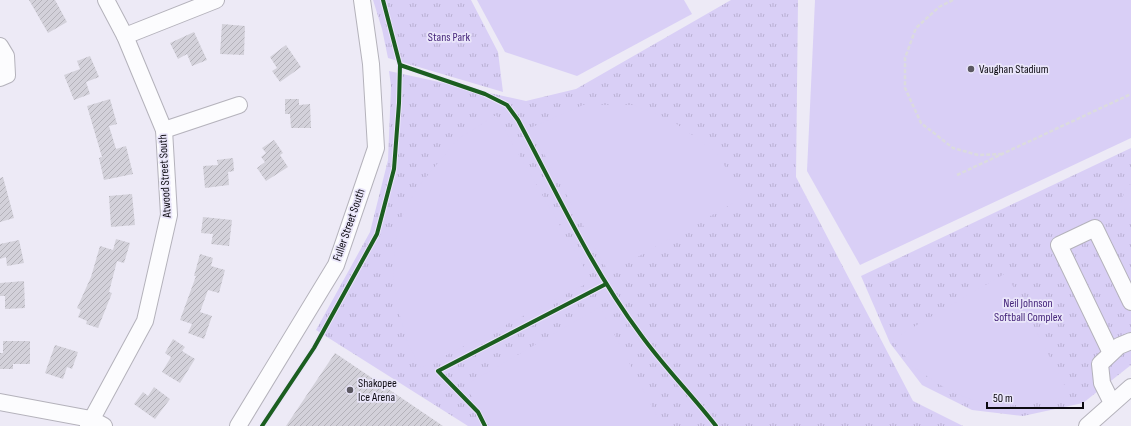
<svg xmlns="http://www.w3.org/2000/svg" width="1131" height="426" viewBox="0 0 1131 426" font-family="'Sofia Sans Condensed',sans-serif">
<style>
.grass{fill:url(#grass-tufts)}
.garden{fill:#d9cff6}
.building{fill:url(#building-hatch)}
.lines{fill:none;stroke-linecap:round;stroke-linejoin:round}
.minor-casing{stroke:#b4b2bb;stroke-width:18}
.path{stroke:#dbdbde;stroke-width:2.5;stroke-dasharray:4 2;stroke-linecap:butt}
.minor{stroke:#fcfcfe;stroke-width:16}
.cycleway-casing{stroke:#eae6fa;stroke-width:6}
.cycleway{stroke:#1b5e20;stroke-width:4}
.poi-dot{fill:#5b5861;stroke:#eae6fa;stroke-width:1.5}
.labels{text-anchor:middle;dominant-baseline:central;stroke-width:3.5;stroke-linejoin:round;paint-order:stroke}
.park-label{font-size:12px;fill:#46267b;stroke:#eae6fa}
.poi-label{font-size:12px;fill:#0c0a11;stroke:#eae6fa;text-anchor:start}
.street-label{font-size:12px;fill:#0c0a11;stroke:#eae6fa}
</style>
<defs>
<pattern id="grass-tufts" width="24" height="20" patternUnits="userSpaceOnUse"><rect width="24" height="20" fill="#d9cff6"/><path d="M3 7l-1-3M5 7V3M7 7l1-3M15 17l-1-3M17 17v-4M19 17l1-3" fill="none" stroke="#b9b0d2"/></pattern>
<pattern id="building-hatch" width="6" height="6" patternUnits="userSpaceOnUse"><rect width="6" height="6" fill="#d3d1da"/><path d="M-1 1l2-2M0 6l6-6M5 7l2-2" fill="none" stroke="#b4b2ba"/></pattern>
</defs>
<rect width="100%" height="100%" fill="#edeaf6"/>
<g class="grass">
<path d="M373 0H471L498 52 503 92 388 58 382 29Z"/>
<path d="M731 0H798L796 177 913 401 963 426H468L316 330 370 232 388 160 391 86 389 71 526 101 576 89Z"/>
<path d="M1131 148V365L1083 403 1023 416 972 410 922 385 890 343 861 276Z"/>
</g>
<g class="garden">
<path d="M477 0H684L692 14 577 76 505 52Z"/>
<path d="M815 0H1131V138L860 265 807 171Z"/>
<path d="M583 105H633L671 120 716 152 744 197 609 273 530 128Z"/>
<path d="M496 115 592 281 421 368 408 344 398 309 393 276 397 226 417 188 458 139Z"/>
<path d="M1131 184V221L1121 203 1126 186Z"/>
<path d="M1006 273 1070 396 1040 402 992 408 948 390 913 367 893 339Z"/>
<path d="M600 307 662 426H494L464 386Z"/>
</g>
<g class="building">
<path d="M29 0H55L67 22 48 33Z"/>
<path d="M222 24 245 26 244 55 220 54Z"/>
<path d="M194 32 207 60 192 66 187 54 178 59 170 43Z"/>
<path d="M286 45 301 67 280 82 272 71 277 68 270 57Z"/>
<path d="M90 56 99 77 86 82 90 94 74 100 64 75 80 69 77 61Z"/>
<path d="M110 99 117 124 109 126 116 149 126 146 133 174 104 180 99 158 102 157 87 106Z"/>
<path d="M285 99H299V105L310 104 311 128H291L290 114H285Z"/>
<path d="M274 140 283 153 280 155 288 167 266 181 257 168 265 162 261 157 266 153 262 148Z"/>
<path d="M233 158 234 171 228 172 229 185 205 188 203 166 218 165 217 160Z"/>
<path d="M3 177 14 218 0 222V178Z"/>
<path d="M132 194 135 225 111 227 109 196Z"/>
<path d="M203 217 232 220 229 246 211 244 213 234 201 233Z"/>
<path d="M116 239 130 243 124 263 117 261 109 292 112 293 98 328 86 324 87 321 78 317 81 310 77 308 91 277 100 246 113 250Z"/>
<path d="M19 240 24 263 7 266 6 257 0 259V244Z"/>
<path d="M200 254 213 258 211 266 225 270 219 293 208 290 200 312 212 316 204 339 188 333 192 324 180 320 196 276H194Z"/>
<path d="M24 281 25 308 5 309V296H0V283Z"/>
<path d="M173 339 185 347 182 351 195 359 180 383 162 372 171 357 165 353Z"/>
<path d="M3 341H30V364H13V369H0V353H3Z"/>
<path d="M55 345 78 352 72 369 67 367 63 379 45 373Z"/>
<path d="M335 353 443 426H286Z"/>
<path d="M154 387 170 399 155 419 134 404 143 392 148 396Z"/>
</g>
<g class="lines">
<g class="minor-casing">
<g id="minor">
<path d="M125 36 216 0"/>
<path d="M0 46 6 56 7 75 0 78"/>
<path d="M164 130 239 105"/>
<path d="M1111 353 1059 245 1095 228 1131 302"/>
<path d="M0 402 91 419 104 426"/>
<path d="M1112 403 1102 383 1100 364 1119 346 1131 341"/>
<path d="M88 426 145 321 169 215 164 130 125 36 106 0"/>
<path d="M238 426 336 265 376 148 371 64 362 0"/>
<path d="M1087 426 1131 387"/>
</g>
</g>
<g class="path">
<path d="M953 0 939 7 916 28 905 58V88L921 123 953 148 978 155 1004 154"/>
<path d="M957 175 1131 94"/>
</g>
<use href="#minor" class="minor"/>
<g class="cycleway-casing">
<g id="cycleway">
<path d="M400 65 485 94 507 105 518 120C557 193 591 268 641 335 664 367 692 395 716 426"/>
<path d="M262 426 314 348 377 234 394 169 399 103 400 65 383 0"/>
<path d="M485 426 478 412 438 371 606 284"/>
</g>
</g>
<use href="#cycleway" class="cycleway"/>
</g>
<g class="poi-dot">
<circle cx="971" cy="69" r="4"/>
<circle cx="350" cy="390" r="4"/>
</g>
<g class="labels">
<g class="park-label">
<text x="449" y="37">Stans Park</text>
<text x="1028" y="303">Neil Johnson<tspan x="1028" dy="14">Softball Complex</tspan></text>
</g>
<g class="poi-label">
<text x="979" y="69">Vaughan Stadium</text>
<text x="358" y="383">Shakopee<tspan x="358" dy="14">Ice Arena</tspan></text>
</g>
<g class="street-label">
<text transform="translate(165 176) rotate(-93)">Atwood Street South</text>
<text transform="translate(349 225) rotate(-71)">Fuller Street South</text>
</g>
</g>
<path d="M987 402v6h96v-6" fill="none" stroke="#0c0a11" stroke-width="2"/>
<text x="993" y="402" font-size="12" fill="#0c0a11" stroke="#eae6fa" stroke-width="3" paint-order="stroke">50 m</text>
</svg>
